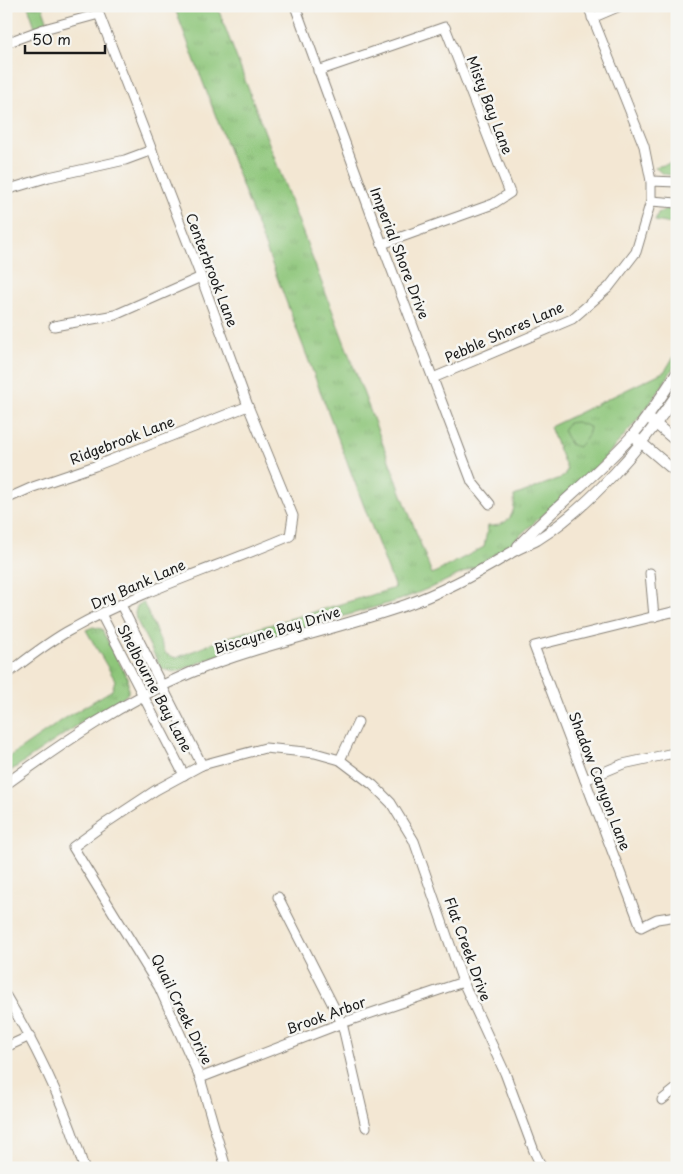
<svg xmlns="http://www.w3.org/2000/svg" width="683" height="1174" viewBox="0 0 683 1174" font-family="'Playpen Sans',sans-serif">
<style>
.grass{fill:url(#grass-tufts);stroke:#55714b}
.park{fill:#8ec67a;stroke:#55714b}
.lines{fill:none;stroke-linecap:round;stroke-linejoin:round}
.minor-casing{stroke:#888278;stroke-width:11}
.tertiary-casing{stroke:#888278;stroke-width:12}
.minor{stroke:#fff;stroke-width:9}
.tertiary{stroke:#fff;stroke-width:10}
.labels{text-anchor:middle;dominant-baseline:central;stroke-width:5;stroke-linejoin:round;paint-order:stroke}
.street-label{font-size:14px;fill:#1c1c1c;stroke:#f6f6f2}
</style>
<defs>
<pattern id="grass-tufts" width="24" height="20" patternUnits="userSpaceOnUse" patternTransform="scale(1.25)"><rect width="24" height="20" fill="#8ec67a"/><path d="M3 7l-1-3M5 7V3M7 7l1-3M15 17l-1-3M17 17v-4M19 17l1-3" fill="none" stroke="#7aaa69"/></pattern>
</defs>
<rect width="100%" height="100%" fill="#f6f6f2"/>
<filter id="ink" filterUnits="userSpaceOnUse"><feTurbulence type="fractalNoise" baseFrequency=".02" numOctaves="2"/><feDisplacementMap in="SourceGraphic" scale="10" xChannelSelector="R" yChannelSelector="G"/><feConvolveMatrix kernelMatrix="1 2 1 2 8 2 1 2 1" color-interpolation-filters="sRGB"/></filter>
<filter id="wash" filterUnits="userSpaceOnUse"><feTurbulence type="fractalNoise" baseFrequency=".0096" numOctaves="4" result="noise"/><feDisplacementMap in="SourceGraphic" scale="20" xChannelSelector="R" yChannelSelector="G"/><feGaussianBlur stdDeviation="1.12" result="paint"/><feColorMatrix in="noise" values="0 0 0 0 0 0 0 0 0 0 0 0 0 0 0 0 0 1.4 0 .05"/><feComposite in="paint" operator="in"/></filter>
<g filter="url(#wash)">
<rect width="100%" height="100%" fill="#f3e7d3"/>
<g class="grass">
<path d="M28 6H42L48 23 35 27Z"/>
<path d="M174 6H217L432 574 484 547 488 526C508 527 516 514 514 496L563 477 567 470 550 427 665 371 677 351V362L659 391 634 424 597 467 509 545 473 568 437 585 400 600 244 645 176 672 166 670 161 668 136 619 135 613 137 606 143 602 166 654 176 658 228 637 395 588Z"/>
<path d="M677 162V175C667 175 662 175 655 167Z"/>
<path d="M666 209H677V225L655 221 658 213Z"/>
<path d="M93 627 102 629 104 634 128 679V693L122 699 88 718 6 774V759L64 719 112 690 115 680 86 630Z"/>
</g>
<path class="park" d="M576 422 590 427C589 436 585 441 578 447L570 444 563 430 568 423Z"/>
</g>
<g filter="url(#ink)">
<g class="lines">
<g class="minor-casing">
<g id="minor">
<path d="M295 6 382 244 472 482 490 504"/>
<path d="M592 18 620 6"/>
<path d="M6 43 44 29 99 14 201 277 248 406 293 516 290 536C218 567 141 590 72 629 49 641 27 659 6 675"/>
<path d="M318 71 445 27 510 193 493 204 382 244"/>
<path d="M651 181 677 182"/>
<path d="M6 190 49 177 125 160 152 150"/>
<path d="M651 201 677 203"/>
<path d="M54 326 115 315 201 277"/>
<path d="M433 378 572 319 609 287 636 252 651 201V181L644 146 588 6"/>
<path d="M6 499 33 487 95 466 248 406"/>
<path d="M650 573 654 617"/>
<path d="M121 605 202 765"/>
<path d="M677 613 672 612 534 646 641 927 657 919 677 916"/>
<path d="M101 614 184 775"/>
<path d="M340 760 358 722"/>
<path d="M585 780 623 764 669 754 677 755"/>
<path d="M278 897 342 1023 366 1127"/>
<path d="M6 996C38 1050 66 1107 84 1168"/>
<path d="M6 1047 30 1036"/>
<path d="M200 1078 342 1023 463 982"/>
<path d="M662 1100 677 1088"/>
<path d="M226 1168 200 1078 159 987 73 847 106 823 156 790 202 765 265 748 315 753 340 760 373 785 391 803 414 841 463 982 505 1073 534 1151 542 1168"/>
</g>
</g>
<g class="tertiary-casing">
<g id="tertiary">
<path d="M651 420 677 442"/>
<path d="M637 439 677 473"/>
<path d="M518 546C554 508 595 476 630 438 648 418 662 395 677 373"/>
<path d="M6 784C64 742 124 701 190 673 260 644 334 630 406 605 442 592 476 574 509 554 518 548 528 545 537 540 590 507 643 445 677 394"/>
</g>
</g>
<use href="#minor" class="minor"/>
<use href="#tertiary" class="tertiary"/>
</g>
</g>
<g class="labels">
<g class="street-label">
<text transform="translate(490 105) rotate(69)">Misty Bay Lane</text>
<text transform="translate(400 253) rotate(69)">Imperial Shore Drive</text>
<text transform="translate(212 270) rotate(69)">Centerbrook Lane</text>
<text transform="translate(504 332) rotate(-24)">Pebble Shores Lane</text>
<text transform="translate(122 440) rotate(-21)">Ridgebrook Lane</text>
<text transform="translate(138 584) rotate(-24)">Dry Bank Lane</text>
<text transform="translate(277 630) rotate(-17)">Biscayne Bay Drive</text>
<text transform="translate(155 688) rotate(62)">Shelbourne Bay Lane</text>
<text transform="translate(600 781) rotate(69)">Shadow Canyon Lane</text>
<text transform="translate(468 949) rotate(70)">Flat Creek Drive</text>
<text transform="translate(182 1009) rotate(64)">Quail Creek Drive</text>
<text transform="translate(326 1015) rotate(-20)">Brook Arbor</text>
</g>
</g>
<rect width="683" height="1174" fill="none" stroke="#f6f6f2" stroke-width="25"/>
<path d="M25 45v8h80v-8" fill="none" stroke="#1c1c1c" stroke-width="2.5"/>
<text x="32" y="45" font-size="15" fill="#1c1c1c" stroke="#f6f6f2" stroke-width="4" paint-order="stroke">50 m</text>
</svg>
